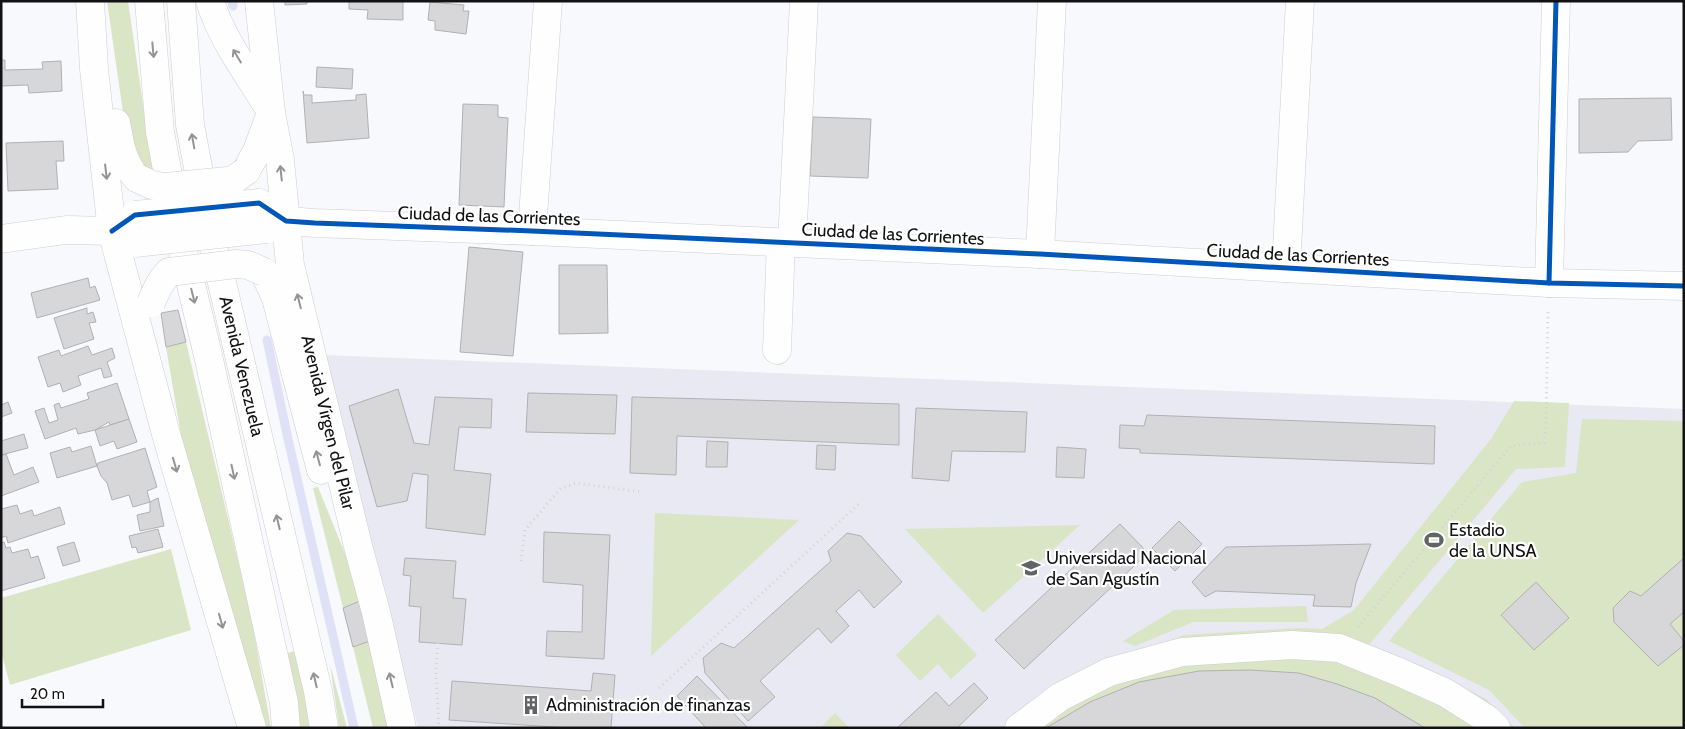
<svg xmlns="http://www.w3.org/2000/svg" width="1685" height="729" viewBox="0 0 1685 729" font-family="Cabin,sans-serif">
<style>
.built{fill:#e8e9f2}
.green{fill:#d9e5c4}
.lines{fill:none;stroke-linecap:round;stroke-linejoin:round}
.stream{stroke:#dfe1f6;stroke-width:9}
.building{fill:#d7d7da;stroke:#b0b1b3}
.minor-casing{stroke:#ceced1;stroke-width:29}
.major-casing{stroke:#ceced1;stroke-width:29}
.path{stroke:#d3d3d4;stroke-width:3;stroke-dasharray:1 4;stroke-linecap:butt}
.minor{stroke:#fefeff;stroke-width:28}
.major{stroke:#fefeff;stroke-width:28}
.minor-bridge-casing{stroke:#ceced1;stroke-width:29;stroke-linecap:butt}
.major-bridge-casing{stroke:#ceced1;stroke-width:29;stroke-linecap:butt}
.minor-bridge{stroke:#fefeff;stroke-width:28}
.major-bridge{stroke:#fefeff;stroke-width:28}
.cycleway-casing{stroke:#fff;stroke-width:8}
.cycleway{stroke:#0057b8;stroke-width:5}
.oneway{stroke:#949495}
.labels{text-anchor:middle;dominant-baseline:central;stroke-width:4.5;stroke-linejoin:round;paint-order:stroke}
.street-label{font-size:18px;fill:#121214;stroke:#fff}
.poi-label{font-size:18px;fill:#121214;stroke:#fff;text-anchor:start}
</style>
<rect width="100%" height="100%" fill="#f8f9fc"/>
<path class="built" d="M324 355 1684 409V728H418Z"/>
<g class="green">
<path d="M107 1H128L153 173 134 157 123 112Z"/>
<path d="M186 342 251 615 271 728H265L182 441 166 347Z"/>
<path d="M1514 401 1569 403 1565 467 1516 469 1368 646 1422 666 1486 699 1515 728H1011L1074 679 1184 635 1296 628 1322 629 1354 610 1491 439Z"/>
<path d="M1582 419 1684 421V728H1525L1489 690 1389 641 1522 482 1576 473Z"/>
<path d="M318 487 348 561 360 601 343 608 313 488Z"/>
<path d="M655 513 799 520 651 656Z"/>
<path d="M1080 525 983 613 905 529Z"/>
<path d="M171 549 191 630 10 685 1 651V598Z"/>
<path d="M1306 606 1308 622H1193L1135 646 1123 641 1174 610Z"/>
<path d="M938 614 977 655 951 679 938 664 920 681 896 655Z"/>
<path d="M370 641 391 728H373L353 647Z"/>
<path d="M295 651 312 728H298L287 653Z"/>
<path d="M330 664 347 728H339Z"/>
<path d="M835 713 849 728H820Z"/>
</g>
<g class="lines">
<g class="stream">
<path d="M232 1 233 6"/>
<path d="M267 340 288 439 354 728"/>
</g>
</g>
<g class="building">
<path d="M285 1H307V4L285 5Z"/>
<path d="M349 1H403V20L367 19 368 10 349 9Z"/>
<path d="M430 2 464 5 463 11H469L466 34 435 30V21L428 20Z"/>
<path d="M1 60H5V70L43 69 42 62 61 61 62 91 29 93 28 85 1 86Z"/>
<path d="M317 67 353 69 352 89 316 87Z"/>
<path d="M303 91 304 95H312V103L356 100V95L366 94 369 138 307 143Z"/>
<path d="M1671 98 1672 140 1638 141 1628 152 1579 153V99Z"/>
<path d="M463 104 498 105V117L508 118 504 207 459 205Z"/>
<path d="M813 117 871 119 868 178 810 176Z"/>
<path d="M63 141 64 161H56L58 189 8 191 6 143Z"/>
<path d="M469 247 523 252 513 356 460 352Z"/>
<path d="M559 265H607L608 333 559 334Z"/>
<path d="M88 278 90 288 95 286 100 300 37 318 31 293Z"/>
<path d="M87 308V314L93 312 96 322 89 323 94 339 64 349 54 318Z"/>
<path d="M178 310 186 342 166 347 161 313Z"/>
<path d="M88 346 92 355 112 348 115 358 107 362 112 376 104 378 101 368 78 376 81 385 63 392 60 383 48 387 38 357 59 350 61 356Z"/>
<path d="M117 383 129 419 110 425 109 422 95 430 78 434 76 428 45 439 35 411 44 408 49 423 58 420 54 405 59 403 61 408 89 399 87 393Z"/>
<path d="M398 389 414 443 429 445 435 397 492 399 491 428 459 427 454 470 491 474 485 535 426 528 428 475 413 473 407 501 377 507 349 406Z"/>
<path d="M528 393 617 395 615 434 526 432Z"/>
<path d="M632 397 899 404V445L677 436 676 475 630 473Z"/>
<path d="M8 402 12 413 1 417V405Z"/>
<path d="M916 408 1027 412 1025 452 952 451 949 481 912 478Z"/>
<path d="M1147 415 1435 426 1434 464 1140 453V449L1119 448 1120 425 1144 426Z"/>
<path d="M129 419 137 442 117 449 114 441 100 446 95 430Z"/>
<path d="M24 434 28 448 1 455V441Z"/>
<path d="M707 441 728 442 727 467H706Z"/>
<path d="M817 445 836 446 835 470 816 469Z"/>
<path d="M91 446 97 466 57 478 50 453 70 447 72 452Z"/>
<path d="M1057 447 1086 449 1084 478 1056 477Z"/>
<path d="M145 448 157 487 147 491 150 502 133 507 129 495 112 500 107 483 101 476 97 466 98 463Z"/>
<path d="M6 454 14 475 33 467 39 482 1 496V456Z"/>
<path d="M158 498 164 526 140 531 137 515 150 512V502Z"/>
<path d="M17 505 20 514 32 510 34 516 60 507 65 524 8 543 6 536 1 538V509Z"/>
<path d="M1179 521 1202 544 1175 571 1152 548Z"/>
<path d="M1120 524 1148 553 1024 669 995 640Z"/>
<path d="M158 529 163 547 138 553 136 547 132 548 129 536Z"/>
<path d="M544 532 610 535 604 659 546 656 547 631 582 632 583 585 543 582Z"/>
<path d="M847 533 861 536 902 582 874 608 859 590 836 611 849 626 831 643 818 628 760 681 775 697 748 721 705 673 703 658 721 643 734 648 831 561 828 551Z"/>
<path d="M4 542 6 548 10 547 12 553 28 549 31 558 38 556 45 578 1 591V543Z"/>
<path d="M74 542 80 561 63 566 57 547Z"/>
<path d="M1371 544 1356 583 1351 607 1313 606 1315 595 1216 591 1205 597 1192 582 1226 547Z"/>
<path d="M405 558 456 561 453 598 466 599 462 645 419 642 421 607 409 606 411 576 403 575Z"/>
<path d="M1684 558V612L1670 624 1684 641V645L1658 666 1614 622 1613 608 1630 591 1641 596Z"/>
<path d="M1536 582 1569 618 1534 650 1501 615Z"/>
<path d="M360 601 370 641 353 647 343 608Z"/>
<path d="M1250 670 1299 673 1337 684 1375 698 1425 728H1046L1090 702 1139 682 1199 671Z"/>
<path d="M593 673 615 675 611 728H569L449 720 452 681 591 691Z"/>
<path d="M697 676 748 728H706L677 696Z"/>
<path d="M974 683 988 698 957 728H897L936 692 949 706Z"/>
</g>
<g class="lines">
<g class="minor-casing">
<g id="minor">
<path d="M259 203 286 221 315 223 532 231 1040 254 1549 283 1684 286"/>
<path d="M532 231 548 1"/>
<path d="M1 239 66 230 112 231 132 241"/>
<path d="M792 243 804 1"/>
<path d="M1040 254 1052 1"/>
<path d="M1286 268 1300 1"/>
<path d="M1549 283 1556 1"/>
<path d="M777 350 781 242"/>
<path d="M1019 728 1060 697 1109 672 1182 652 1292 645 1339 648 1399 672 1446 693 1487 719 1496 728"/>
</g>
</g>
<g class="major-casing">
<g id="major">
<path d="M90 1 94 69 112 231 166 434 252 728"/>
<path d="M149 1 160 132 180 239 208 355 284 703 286 728"/>
<path id="s1" d="M181 1 190 125 211 236 318 691 324 728"/>
<path d="M210 1C222 39 246 71 267 105"/>
<path id="s2" d="M259 1 271 113 280 160 290 265 359 550 376 612 402 728"/>
<path d="M116 123C120 144 122 162 137 178"/>
<path d="M246 171 257 151 271 113"/>
<path d="M264 272 276 298 321 470"/>
</g>
</g>
<g class="path">
<path d="M521 561 525 530 560 489 576 483 642 492"/>
<path d="M1358 627 1511 446 1544 443 1546 427 1548 310"/>
<path d="M438 643 436 673 439 728"/>
<path d="M659 688 861 502"/>
</g>
<use href="#minor" class="minor"/>
<use href="#major" class="major"/>
<g class="minor-bridge-casing">
<g id="minor-bridge">
<path d="M135 215 259 203"/>
<path d="M135 243 267 229"/>
</g>
</g>
<g class="major-bridge-casing">
<g id="major-bridge">
<path d="M137 178 152 185 165 187 228 181 235 179 246 171"/>
<path d="M151 303C156 291 160 281 169 272L236 264 248 265 264 272"/>
</g>
</g>
<use href="#minor-bridge" class="minor-bridge"/>
<use href="#major-bridge" class="major-bridge"/>
<g class="cycleway-casing">
<g id="cycleway">
<path d="M112 231 135 215 259 203 286 221 315 223 532 231 1040 254 1549 283 1684 286"/>
<path d="M1549 283 1556 1"/>
</g>
</g>
<use href="#cycleway" class="cycleway"/>
</g>
<defs><path id="oneway-shaft" d="M-6 0H5M1.5-3L5.5 0L1.5 3" fill="none" stroke-width="1.6" stroke-linecap="round" stroke-linejoin="round" transform="scale(1.25)"/></defs>
<g class="oneway">
<use href="#oneway-shaft" transform="translate(153 50) rotate(85)"/>
<use href="#oneway-shaft" transform="translate(237 56) rotate(-121)"/>
<use href="#oneway-shaft" transform="translate(193 141) rotate(-100)"/>
<use href="#oneway-shaft" transform="translate(106 172) rotate(83)"/>
<use href="#oneway-shaft" transform="translate(281 173) rotate(-96)"/>
<use href="#oneway-shaft" transform="translate(193 296) rotate(76)"/>
<use href="#oneway-shaft" transform="translate(299 301) rotate(-104)"/>
<use href="#oneway-shaft" transform="translate(318 458) rotate(-105)"/>
<use href="#oneway-shaft" transform="translate(175 465) rotate(74)"/>
<use href="#oneway-shaft" transform="translate(233 472) rotate(78)"/>
<use href="#oneway-shaft" transform="translate(278 522) rotate(-103)"/>
<use href="#oneway-shaft" transform="translate(221 621) rotate(74)"/>
<use href="#oneway-shaft" transform="translate(315 680) rotate(-103)"/>
<use href="#oneway-shaft" transform="translate(391 680) rotate(-103)"/>
</g>
<defs>
<g id="stadium-bare" transform="scale(1.5)"><path d="M0-5a6.5 5 0 1 0 0 10a6.5 5 0 1 0 0-10ZM-3.5-1.8h7v3.6h-7Z" fill="#626365" stroke="#fff" stroke-width="2.5" paint-order="stroke"/></g>
<g id="university-bare" transform="scale(1.5)"><path d="M0-5L7-2L0 1L-7-2ZM-4 1L0 2.5L4 1V4Q0 6-4 4Z" fill="#626365" stroke="#fff" stroke-width="2.5" paint-order="stroke"/></g>
<g id="building-bare" transform="scale(1.5)"><path d="M-4-6H4V6H1V3H-1V6H-4ZM-2.5-4.3h1.7v1.8h-1.7ZM.8-4.3h1.7v1.8H.8ZM-2.5-1h1.7V.8h-1.7ZM.8-1h1.7V.8H.8Z" fill="#626365" stroke="#fff" stroke-width="2.5" paint-order="stroke"/></g>
</defs>
<g fill-rule="evenodd">
<use href="#stadium-bare" x="1434" y="540"/>
<use href="#university-bare" x="1031" y="568"/>
<use href="#building-bare" x="531" y="705"/>
</g>
<g class="labels">
<g class="street-label">
<text transform="translate(489 216) rotate(2)">Ciudad de las Corrientes</text>
<text transform="translate(893 234) rotate(3)">Ciudad de las Corrientes</text>
<text transform="translate(1298 255) rotate(3)">Ciudad de las Corrientes</text>
<text stroke="none"><textPath href="#s1" startOffset="371">Avenida Venezuela</textPath></text>
<text stroke="none"><textPath href="#s2" startOffset="428">Avenida Vírgen del Pilar</textPath></text>
</g>
<g class="poi-label">
<text x="1449" y="530">Estadio<tspan x="1449" dy="21">de la UNSA</tspan></text>
<text x="1046" y="558">Universidad Nacional<tspan x="1046" dy="21">de San Agustín</tspan></text>
<text x="546" y="705">Administración de finanzas</text>
</g>
</g>
<rect width="1685" height="729" fill="none" stroke="#121214" stroke-width="5"/>
<path d="M22 699v8h81v-8" fill="none" stroke="#121214" stroke-width="2.5"/>
<text x="30" y="699" font-size="15" fill="#121214" stroke="#ffffff" stroke-width="4" paint-order="stroke">20 m</text>
</svg>
